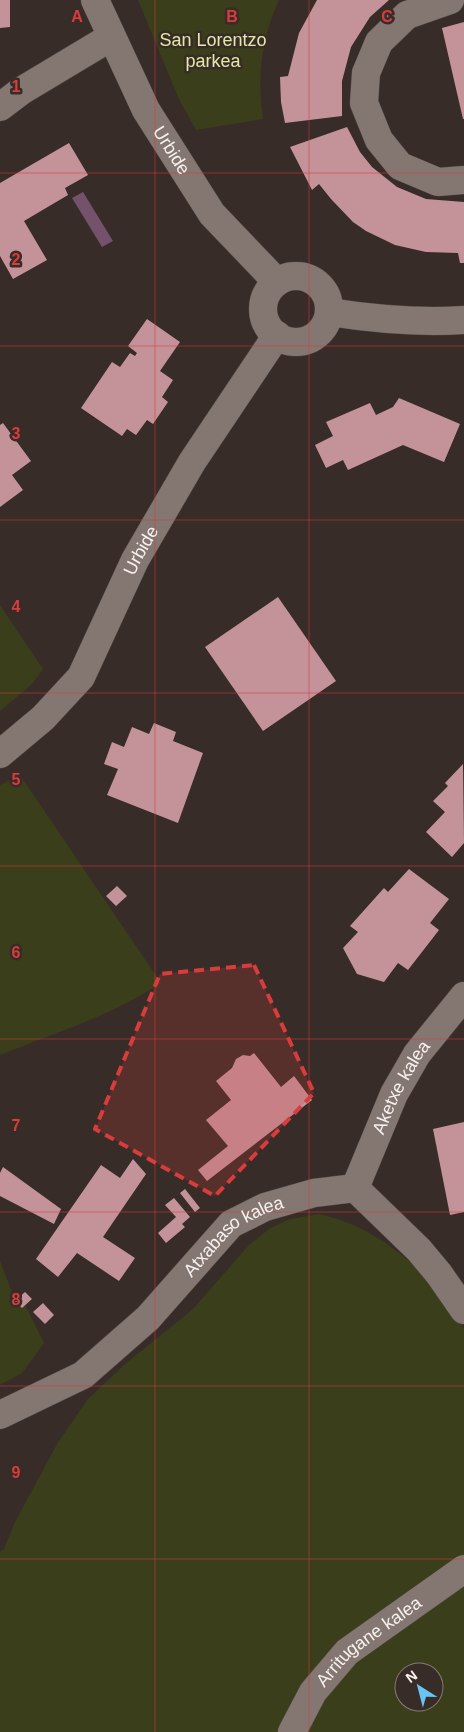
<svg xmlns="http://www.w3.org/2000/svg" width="464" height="1732" viewBox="0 0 464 1732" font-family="Arial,sans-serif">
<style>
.green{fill:#3b3e1a;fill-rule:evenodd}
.water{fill:#74526c}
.building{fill:#c49399}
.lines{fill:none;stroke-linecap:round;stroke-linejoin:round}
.minor-casing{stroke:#524945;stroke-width:29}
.minor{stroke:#847772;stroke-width:28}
.marked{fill:#d93c3c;fill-opacity:0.2;stroke:#d93c3c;stroke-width:4;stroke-dasharray:10 6;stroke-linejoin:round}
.grid{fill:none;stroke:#d93c3c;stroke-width:1;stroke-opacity:0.55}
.labels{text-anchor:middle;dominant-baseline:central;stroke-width:5;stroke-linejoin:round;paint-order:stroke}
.park-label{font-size:18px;fill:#e1e9a4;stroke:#372c27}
.street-label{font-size:18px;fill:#f7f0ed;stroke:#372c27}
.grid-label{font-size:16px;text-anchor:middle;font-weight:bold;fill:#d93c3c;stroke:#372c27;stroke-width:5;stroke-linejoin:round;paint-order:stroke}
</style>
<rect width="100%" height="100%" fill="#372c27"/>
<g class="green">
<path d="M138 0H279C261 39 257 77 263 119L196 130 178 97Z"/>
<path d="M0 605 43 669 32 684 0 711Z"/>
<path d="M20 775 161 983C111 1016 55 1033 0 1055V785Z"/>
<path d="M319 1214C380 1227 434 1275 464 1329V1732H0V1552L4 1549 15 1522 57 1444 88 1399 125 1364 193 1309 249 1245 269 1229 290 1219ZM404 1672H434V1702H404Z"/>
<path d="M0 1261 15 1300 22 1308 25 1305 44 1343 22 1373 0 1385Z"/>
</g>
<path class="water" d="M83 192 113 241 102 247 72 198Z"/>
<g class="building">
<path d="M0 0H10V27L0 28Z"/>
<path d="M317 0H389L370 17 351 47 342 81V116L285 123 281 102 280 77 288 76 299 33Z"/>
<path d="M464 22V119H463L442 28Z"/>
<path d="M347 127 360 152 372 167 397 187 426 199 464 202V263H460L458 253 426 252 395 245 366 231 353 222 331 199 319 184 312 190 290 147Z"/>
<path d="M69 143 88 175 65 188 68 195 24 221 47 260 13 279 0 256V183Z"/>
<path d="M147 319 180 342 160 371 173 380 162 397 168 402 153 424 147 420 136 435 127 429 122 436 81 408 112 362 120 367 130 353 135 356 137 353 128 346Z"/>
<path d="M399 398 460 424 444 462 403 445 348 470 343 460 326 468 315 445 333 436 326 422 370 403 376 415 393 407Z"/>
<path d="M3 423 31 461 12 475 23 490 0 507V425Z"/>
<path d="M278 597 336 681 263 731 205 647Z"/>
<path d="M154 723 176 732 173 741 203 753 178 823 107 795 118 769 104 764 112 742 124 747 132 727 149 734Z"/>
<path d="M463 764 464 843 452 857 426 832 445 812 433 801 448 786 445 783Z"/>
<path d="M409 869 449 899 430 923 439 930 408 970 398 963 384 982 357 974 343 948 358 932 350 926 384 888 388 892Z"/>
<path d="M117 886 127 896 116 906 106 896Z"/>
<path d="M254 1053 281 1087 294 1076 312 1100 207 1181 198 1170 228 1146 206 1120 231 1100 216 1081 232 1068 236 1059 243 1055 250 1056Z"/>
<path d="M464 1122V1212L450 1215 433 1129Z"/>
<path d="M133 1159 146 1174 103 1237 135 1258 119 1281 77 1253 58 1277 36 1259 101 1165 120 1178Z"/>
<path d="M3 1167 61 1209 54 1224 0 1196V1173Z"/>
<path d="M185 1189 200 1208 195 1212 180 1193Z"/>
<path d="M174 1198 190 1217 182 1224 185 1227 166 1243 158 1233 176 1217 165 1205Z"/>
<path d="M25 1292 32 1299 22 1308 15 1301Z"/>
<path d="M43 1303 54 1315 45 1324 33 1312Z"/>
</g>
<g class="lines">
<g class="minor-casing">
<g id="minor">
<path id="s1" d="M95 0 146 110 212 214 277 282"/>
<path d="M450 0 407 15 379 42 366 73 364 103 379 140 400 166 438 182 464 180"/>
<path d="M0 107 21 91 111 37"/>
<circle cx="296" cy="309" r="33"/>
<path d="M329 312C374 319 419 323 464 320"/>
<path id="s2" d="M0 754 43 718 81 677 135 560 192 462 277 335"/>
<path id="s3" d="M355 1188 394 1094 417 1054 464 996"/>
<path id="s4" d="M0 1415 83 1375 148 1318 231 1224 265 1207 314 1193 355 1188 419 1250 439 1274 464 1310"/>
<path id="s5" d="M292 1732 313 1692 347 1652 464 1569"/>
</g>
</g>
<use href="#minor" class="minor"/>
</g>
<path class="marked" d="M254 965 314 1093 215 1196 95 1129 160 974Z"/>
<path class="grid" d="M155 0V1732M309 0V1732M0 173H464M0 346H464M0 520H464M0 693H464M0 866H464M0 1039H464M0 1212H464M0 1386H464M0 1559H464"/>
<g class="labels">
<g class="park-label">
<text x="213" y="40">San Lorentzo<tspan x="213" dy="21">parkea</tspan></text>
</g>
<g class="street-label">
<text stroke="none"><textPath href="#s1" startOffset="169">Urbide</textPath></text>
<text stroke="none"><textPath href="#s2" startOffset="252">Urbide</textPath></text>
<text stroke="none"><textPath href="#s3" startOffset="111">Aketxe kalea</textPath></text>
<text stroke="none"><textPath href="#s4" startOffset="299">Atxabaso kalea</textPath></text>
<text stroke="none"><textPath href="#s5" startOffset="121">Arritugane kalea</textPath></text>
</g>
</g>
<g class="grid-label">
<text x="77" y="22">A</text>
<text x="232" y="22">B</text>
<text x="387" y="22">C</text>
<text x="16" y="92">1</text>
<text x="16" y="265">2</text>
<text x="16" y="439">3</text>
<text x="16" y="612">4</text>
<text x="16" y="785">5</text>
<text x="16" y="958">6</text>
<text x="16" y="1131">7</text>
<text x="16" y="1305">8</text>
<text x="16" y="1478">9</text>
</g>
<g transform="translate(419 1687) rotate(324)"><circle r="24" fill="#372c27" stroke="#847a76"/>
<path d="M0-4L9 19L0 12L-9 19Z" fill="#69c4f1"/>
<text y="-8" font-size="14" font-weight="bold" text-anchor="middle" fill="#f7f0ed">N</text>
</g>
</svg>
